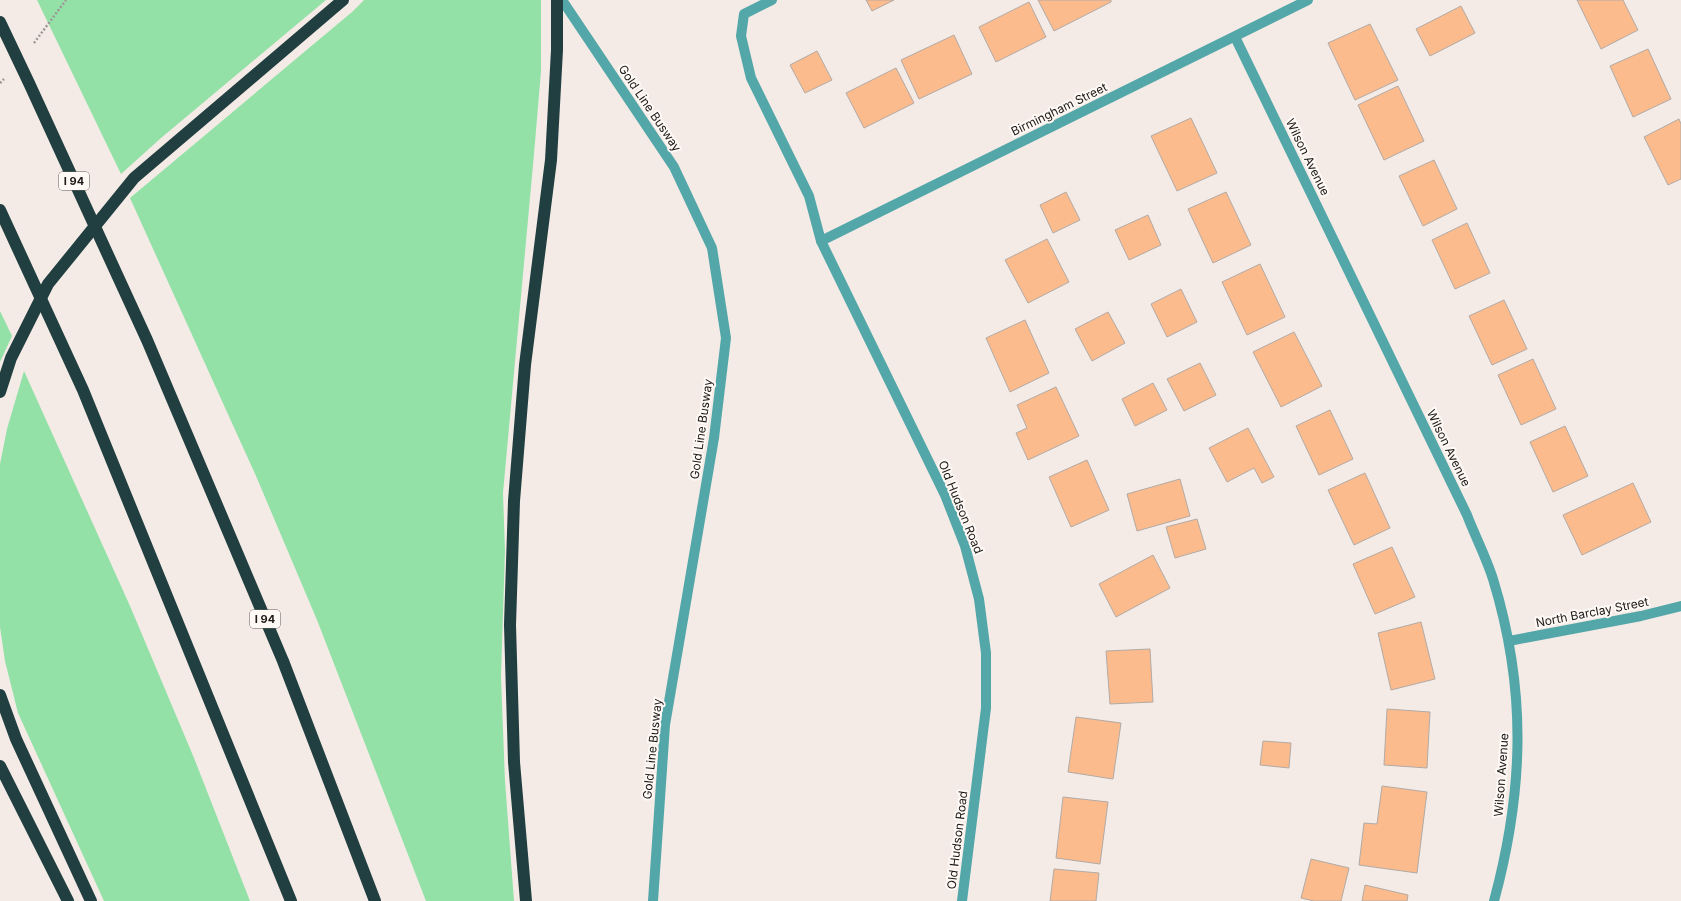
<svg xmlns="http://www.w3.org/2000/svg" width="1681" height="901" viewBox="0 0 1681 901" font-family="Inter,sans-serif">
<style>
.green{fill:#93e1a7}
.building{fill:#fcbb8d;stroke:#b2aaa5}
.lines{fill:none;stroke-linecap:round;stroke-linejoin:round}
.path{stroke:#9d9793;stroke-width:2.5;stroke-dasharray:2 2;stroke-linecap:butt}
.service{stroke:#53a7a9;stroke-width:10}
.minor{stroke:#53a7a9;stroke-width:10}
.motorway{stroke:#213f40;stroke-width:12}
.labels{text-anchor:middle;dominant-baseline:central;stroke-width:4;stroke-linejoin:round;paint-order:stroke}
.shield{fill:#fff9f6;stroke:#5f5c5a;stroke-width:1}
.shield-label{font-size:11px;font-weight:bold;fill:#1b1917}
.street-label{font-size:12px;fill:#1b1917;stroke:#fff9f6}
</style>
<rect width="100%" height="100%" fill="#f4ebe6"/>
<g class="green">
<path d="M37 0H326L161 138 121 174Z"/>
<path d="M364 0H541V71L534 154 503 493 505 551 501 677 505 781 514 901H426L317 620 256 476 130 198 352 12Z"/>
<path d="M0 311 12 336 0 362Z"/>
<path d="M24 371 130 606 194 758 250 901H104L18 713 5 661 0 627V464L7 429Z"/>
</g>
<g class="building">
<path d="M866 0H894L872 11Z"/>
<path d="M1038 0H1111V2L1054 31Z"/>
<path d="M1577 0H1623L1638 30 1601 49Z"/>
<path d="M1029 2 1046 37 996 62 979 27Z"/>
<path d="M1461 6 1475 33 1430 56 1416 29Z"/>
<path d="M1370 24 1398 80 1355 100 1328 43Z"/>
<path d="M954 35 972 74 919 99 901 60Z"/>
<path d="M1648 49 1671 99 1633 117 1610 66Z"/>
<path d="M817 51 832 80 805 93 790 65Z"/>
<path d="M896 68 914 103 864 128 846 93Z"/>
<path d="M1398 86 1424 141 1384 160 1358 105Z"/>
<path d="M1191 118 1217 173 1177 191 1151 136Z"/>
<path d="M1679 119 1681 124V179L1668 185 1644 137Z"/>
<path d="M1434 160 1457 209 1423 226 1399 176Z"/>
<path d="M1066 192 1080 220 1053 233 1040 205Z"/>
<path d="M1226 192 1251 245 1213 263 1188 209Z"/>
<path d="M1148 215 1161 245 1129 260 1115 230Z"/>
<path d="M1467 223 1490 273 1455 289 1432 240Z"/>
<path d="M1047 239 1069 282 1028 303 1005 260Z"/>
<path d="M1260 264 1285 317 1247 335 1222 282Z"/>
<path d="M1181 289 1197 322 1167 337 1151 304Z"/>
<path d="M1504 300 1527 349 1492 365 1469 316Z"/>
<path d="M1108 312 1125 343 1092 361 1075 329Z"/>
<path d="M1025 320 1049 373 1010 392 986 338Z"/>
<path d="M1294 332 1322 386 1281 407 1253 352Z"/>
<path d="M1533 359 1556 409 1521 425 1498 375Z"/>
<path d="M1200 363 1216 395 1184 411 1167 379Z"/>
<path d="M1153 383 1167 410 1135 426 1122 399Z"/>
<path d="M1056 387 1079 436 1028 460 1016 433 1027 428 1017 405Z"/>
<path d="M1330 410 1353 459 1319 475 1296 426Z"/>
<path d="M1565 426 1588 476 1553 492 1530 442Z"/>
<path d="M1248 428 1274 477 1262 483 1254 468 1227 482 1209 448Z"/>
<path d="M1087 460 1109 510 1071 527 1049 477Z"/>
<path d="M1365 473 1390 528 1354 545 1328 490Z"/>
<path d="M1180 479 1190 516 1137 531 1127 494Z"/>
<path d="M1633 483 1651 522 1582 555 1563 515Z"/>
<path d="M1197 519 1206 549 1175 558 1166 527Z"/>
<path d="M1392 547 1415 597 1375 614 1353 564Z"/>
<path d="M1153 555 1170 588 1116 617 1099 584Z"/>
<path d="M1421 622 1435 679 1391 690 1378 633Z"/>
<path d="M1150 649 1153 702 1110 704 1106 651Z"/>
<path d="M1387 709 1430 712 1427 768 1384 765Z"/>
<path d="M1076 717 1121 723 1113 779 1068 772Z"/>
<path d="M1263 741 1291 743 1289 768 1260 765Z"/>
<path d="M1382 786 1427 792 1417 873 1359 865 1364 823 1377 824Z"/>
<path d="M1063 797 1108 802 1100 864 1056 858Z"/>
<path d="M1311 859 1349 868 1341 901H1314L1301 898Z"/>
<path d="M1054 869 1099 873 1096 901H1050Z"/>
<path d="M1365 885 1408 895 1407 901H1362Z"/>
</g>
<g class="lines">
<g class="path">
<path d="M34 43 66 0"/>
<path d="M0 83 4 79"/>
</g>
<g class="service">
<path d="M562 0 674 167 712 248 726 338 714 438 665 725 653 901"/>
<path d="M772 0 744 14 741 36 751 78 809 196 821 241"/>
</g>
<g class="minor">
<path d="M1235 37 1467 515C1475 536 1486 557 1493 579 1527 690 1524 790 1494 901"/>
<path d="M1509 641 1641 616 1681 606"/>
<path d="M962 901 986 708V653L979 599 965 546 945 495 821 241 1308 0"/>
</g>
<g class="motorway">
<path d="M0 22 29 83 147 340 283 661 375 901"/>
<path d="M0 210 83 390 291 901"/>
<path d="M0 392 11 358 48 284 134 178 343 0"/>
<path d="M0 695 16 739 91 901"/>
<path d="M0 766 68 901"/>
<path d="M526 901 514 762 510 625 514 501 525 365 551 160 557 50V0"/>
</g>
</g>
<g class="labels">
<g class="shield">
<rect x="59" y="172" width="30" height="18" rx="3"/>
<rect x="250" y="610" width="30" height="18" rx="3"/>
</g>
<g class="shield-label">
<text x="74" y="181">I 94</text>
<text x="265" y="619">I 94</text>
</g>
<g class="street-label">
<text transform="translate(650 108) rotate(56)">Gold Line Busway</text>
<text transform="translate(1059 109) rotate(-26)">Birmingham Street</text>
<text transform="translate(1308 157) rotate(64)">Wilson Avenue</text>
<text transform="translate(701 429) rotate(-82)">Gold Line Busway</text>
<text transform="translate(1449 448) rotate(64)">Wilson Avenue</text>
<text transform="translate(961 507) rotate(68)">Old Hudson Road</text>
<text transform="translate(1592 612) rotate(-11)">North Barclay Street</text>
<text transform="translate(652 749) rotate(-84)">Gold Line Busway</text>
<text transform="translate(1501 775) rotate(-86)">Wilson Avenue</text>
<text transform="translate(957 840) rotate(-83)">Old Hudson Road</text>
</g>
</g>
</svg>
